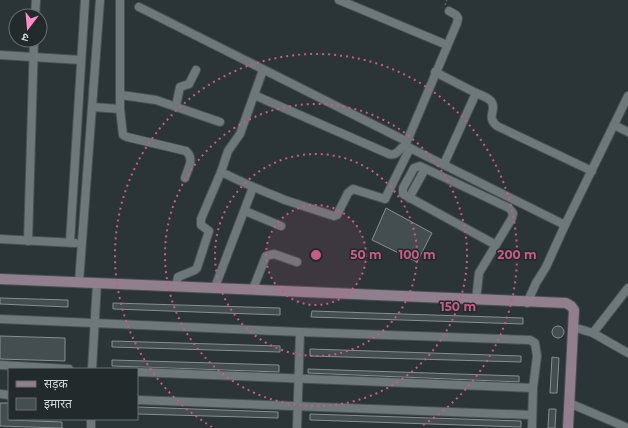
<svg xmlns="http://www.w3.org/2000/svg" width="628" height="428" viewBox="0 0 628 428" font-family="Montserrat,'Noto Sans Devanagari',sans-serif">
<style>
.building{fill:#444d4f;stroke:#858f92}
.lines{fill:none;stroke-linecap:round;stroke-linejoin:round}
.street-casing{stroke:#495052;stroke-width:10}
.secondary-casing{stroke:#495052;stroke-width:12}
.path{stroke:#6c7476;stroke-width:1;stroke-dasharray:2 2;stroke-linecap:butt}
.street{stroke:#6e787a;stroke-width:8}
.secondary{stroke:#917f8d;stroke-width:10}
.ring{fill:none;stroke:#c85b87;stroke-width:2;stroke-dasharray:2 4}
.centre{fill:#c85b87;stroke:#222a2c;stroke-width:2}
.ring-label{font-size:12px;text-anchor:middle;font-weight:bold;fill:#c85b87;stroke:#222a2c;stroke-width:3;stroke-linejoin:round;paint-order:stroke}
</style>
<rect width="100%" height="100%" fill="#2b3437"/>
<g class="building">
<path d="M386 208 432 233 417 262 372 240Z"/>
<path d="M0 298 68 300V307L0 304Z"/>
<path d="M113 303 280 308V315L113 309Z"/>
<path d="M312 311 523 318V324L311 317Z"/>
<circle cx="558" cy="332" r="6"/>
<path d="M0 336 65 338V361L0 359Z"/>
<path d="M112 341 280 346V352L112 347Z"/>
<path d="M310 349 521 356V362L310 356Z"/>
<path d="M552 357 559 358 557 393H550Z"/>
<path d="M112 360 279 365V372L112 366Z"/>
<path d="M308 369 519 376V382L308 373Z"/>
<path d="M0 403H9V420L62 422V428L0 426Z"/>
<path d="M137 407 278 412V418L137 414Z"/>
<path d="M549 409H556L555 428H548Z"/>
<path d="M310 414 521 421V427L310 420Z"/>
</g>
<g class="lines">
<g class="street-casing">
<g id="street">
<path d="M339 0 447 45"/>
<path d="M139 7 406 141"/>
<path d="M35 16 36 0"/>
<path d="M0 55 81 60"/>
<path d="M435 72 476 93 444 164"/>
<path d="M476 93C481 95 487 97 491 101 498 110 485 116 497 126L592 171"/>
<path d="M121 95 156 100 220 122"/>
<path d="M254 95 263 70"/>
<path d="M176 106 180 87 189 84 196 70"/>
<path d="M92 107 120 109V0"/>
<path d="M120 109 123 135 127 137 186 151C195 159 188 168 185 178"/>
<path d="M614 125 628 132"/>
<path d="M405 146 457 23 458 18 456 15 449 11"/>
<path d="M251 186 285 200 334 216 337 215 348 193 353 189 385 199 410 148"/>
<path d="M409 198 425 169"/>
<path d="M245 211 281 226"/>
<path d="M0 239 75 243"/>
<path d="M28 241 34 40"/>
<path d="M70 242 85 0"/>
<path d="M79 282 100 0"/>
<path d="M176 286 178 277 195 270 197 268 209 231 201 225V219L221 172"/>
<path d="M215 287 252 190 251 186 221 172 228 151 240 134 254 95 389 154C397 156 398 150 404 146L410 148 565 225"/>
<path d="M253 289 266 256 274 254 297 262"/>
<path d="M476 300 479 273 512 218 513 213 509 208 420 166 414 168 403 188V194L496 245"/>
<path d="M527 303 536 283 546 267 565 225 628 96"/>
<path d="M0 319 300 332 530 340 535 343 537 356 533 388 532 428"/>
<path d="M573 327 593 333 628 353"/>
<path d="M593 333 628 288"/>
<path d="M0 365 69 369"/>
<path d="M92 369 97 283"/>
<path d="M137 372 533 388"/>
<path d="M0 394 9 395"/>
<path d="M137 400 532 415"/>
<path d="M569 403 628 428"/>
<path d="M91 428V419"/>
<path d="M297 428 300 332"/>
</g>
</g>
<g class="secondary-casing">
<path id="secondary" d="M0 279 566 303 571 306 574 310 568 428"/>
</g>
<path class="path" d="M445 5 447 0"/>
<use href="#street" class="street"/>
<use href="#secondary" class="secondary"/>
</g>
<circle cx="316" cy="255" r="50" fill="#c85b87" fill-opacity=".12"/>
<g class="ring">
<circle cx="316" cy="255" r="50"/>
<circle cx="316" cy="255" r="101"/>
<circle cx="316" cy="255" r="151"/>
<path d="M212 427A201 201 0 1 1 420 427"/>
</g>
<circle cx="316" cy="255" r="6" class="centre"/>
<g class="ring-label">
<text x="366" y="259">50 m</text>
<text x="417" y="259">100 m</text>
<text x="517" y="259">200 m</text>
<text x="458" y="311">150 m</text>
</g>
<rect x="8" y="368" width="130" height="52" fill="#222a2c" stroke="#686f71"/>
<rect x="16" y="381" width="20" height="6" fill="#917f8d" stroke="#686f71"/>
<text x="44" y="388" font-size="12" fill="#d2d7d9">सड़क</text>
<rect x="16" y="398" width="20" height="12" fill="#444d4f" stroke="#686f71"/>
<text x="44" y="408" font-size="12" fill="#d2d7d9">इमारत</text>
<g transform="translate(28 28) rotate(196)"><circle r="19" fill="#222a2c" stroke="#686f71"/>
<path d="M0-3L7 15L0 10L-7 15Z" fill="#fb8fc5"/>
<text y="-6" font-size="11" font-weight="bold" text-anchor="middle" fill="#d2d7d9">उ</text>
</g>
</svg>
